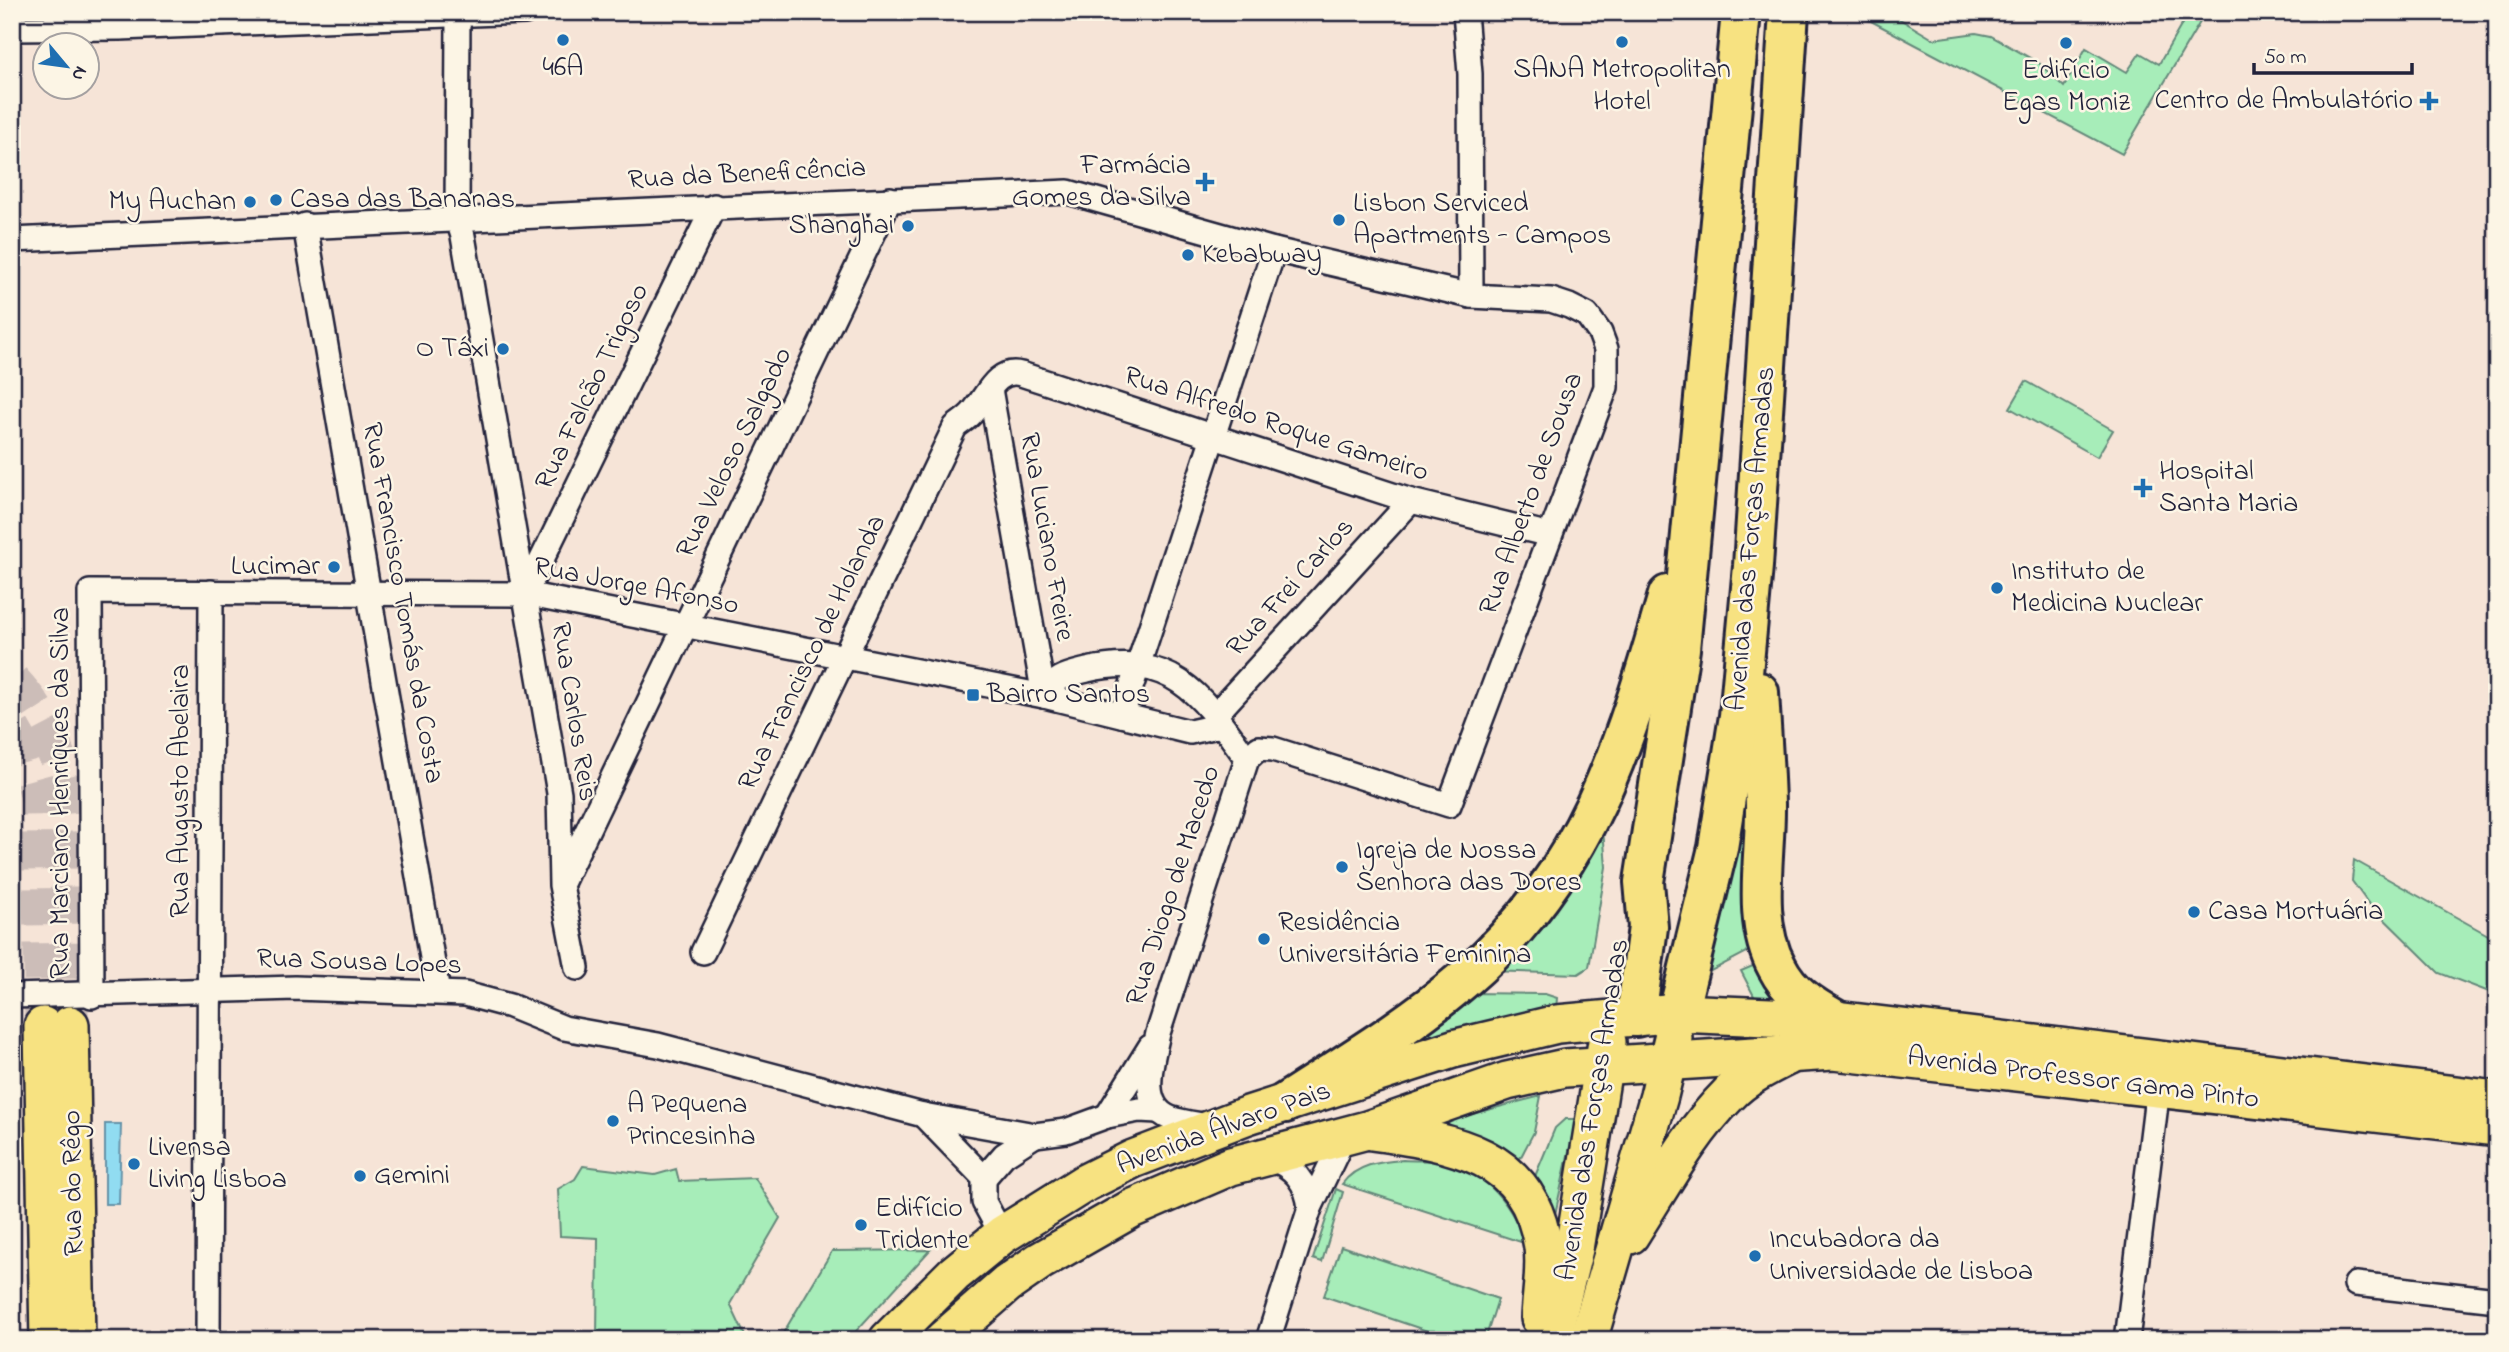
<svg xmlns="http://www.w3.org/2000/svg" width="2509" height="1352" viewBox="0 0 2509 1352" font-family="'Indie Flower',sans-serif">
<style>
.green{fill:#a7edb9;stroke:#64887a;stroke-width:2}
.water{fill:#91dcf1;stroke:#6592a8;stroke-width:2}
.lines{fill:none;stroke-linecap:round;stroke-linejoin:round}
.primary-tunnel{stroke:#ccbdb8;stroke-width:37;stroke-dasharray:37 18;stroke-linecap:butt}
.minor-casing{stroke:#22223b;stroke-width:28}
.primary-casing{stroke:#22223b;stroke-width:42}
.trunk-casing{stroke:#22223b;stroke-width:44}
.minor{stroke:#fcf5e5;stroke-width:23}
.primary{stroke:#f7e281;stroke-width:37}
.trunk{stroke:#f7e281;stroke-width:38}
.poi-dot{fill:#1f6fb2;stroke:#fcf5e5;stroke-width:2.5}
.labels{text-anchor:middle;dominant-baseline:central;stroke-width:5;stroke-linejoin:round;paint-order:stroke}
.poi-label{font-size:28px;fill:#22223b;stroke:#fcf5e5;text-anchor:start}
.street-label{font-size:28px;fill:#22223b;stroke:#fcf5e5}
</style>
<rect width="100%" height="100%" fill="#f6e4d7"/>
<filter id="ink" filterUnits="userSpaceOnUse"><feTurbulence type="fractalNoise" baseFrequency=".0143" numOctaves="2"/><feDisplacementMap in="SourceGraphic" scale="14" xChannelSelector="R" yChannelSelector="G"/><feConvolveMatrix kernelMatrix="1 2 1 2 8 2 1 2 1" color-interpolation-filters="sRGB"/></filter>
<g filter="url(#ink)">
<g class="green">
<path d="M1854 12H1888L1933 39 1976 33 1991 36 2039 63 2064 87 2086 48 2127 72 2140 53 2159 64 2189 12H2206L2122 154Z"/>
<path d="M2026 381 2113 430 2097 457 2010 408Z"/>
<path d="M1749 809 1751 950 1707 973 1739 811Z"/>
<path d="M1603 829 1606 867 1589 967 1578 974 1489 971Z"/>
<path d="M2354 860 2497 940V995L2439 973 2368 903 2352 881Z"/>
<path d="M1755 965 1761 978 1784 1000 1755 998 1741 971Z"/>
<path d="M1467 993 1545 994 1557 998 1556 1009 1409 1043Z"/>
<path d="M1541 1096 1534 1132 1515 1168 1438 1123Z"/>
<path d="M1565 1119H1576L1554 1219 1531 1186 1555 1128Z"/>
<path d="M1403 1160C1417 1161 1433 1160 1447 1162 1484 1170 1515 1208 1524 1243L1342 1184C1357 1164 1379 1162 1403 1160Z"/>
<path d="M583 1166 655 1175 676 1169 679 1181 755 1178 780 1218 730 1304 746 1338 782 1335 832 1251 930 1250 848 1340H597L598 1238 560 1236 558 1189 575 1179Z"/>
<path d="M1336 1189 1343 1192 1322 1262 1313 1259Z"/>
<path d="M1341 1246 1498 1299 1485 1340H1454L1324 1296Z"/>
</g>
<path class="water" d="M105 1124H121L119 1204H105Z"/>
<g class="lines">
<g class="primary-tunnel">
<path d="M12 681C72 745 70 815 70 897 70 940 70 983 70 1025"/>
<path d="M12 729 28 757 40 801 43 1026"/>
</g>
<g class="minor-casing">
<g id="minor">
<path d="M458 12 457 217 463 236 559 793 561 885 577 968"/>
<path d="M1465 12 1470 74 1471 296"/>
<path d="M12 29 120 28 525 12"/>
<path d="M305 225 438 992"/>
<path d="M12 240 1068 192 1274 250 1471 296 1551 300 1569 306 1587 315 1600 333 1606 349V387L1449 805 1273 749 1259 748 1247 759 1158 1033C1153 1058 1137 1105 1170 1118 1183 1123 1199 1124 1213 1127"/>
<path d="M990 389 1044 696"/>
<path d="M525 594 714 206"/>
<path d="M1044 696C1054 677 1067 675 1087 670 1174 651 1202 696 1247 759"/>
<path d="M1122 715 1274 250"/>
<path d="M1215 715 1411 501"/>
<path d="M563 881 890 199"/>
<path d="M703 952 955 427C961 422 968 418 972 413 986 398 996 367 1021 374L1411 501 1550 535"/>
<path d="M12 996 295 988 465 994 510 1006 564 1028 658 1045 923 1115 1035 1135 1066 1131 1107 1116 1139 1110 1158 1111"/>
<path d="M92 996 90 592 525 594 1044 696 1190 732 1213 727 1215 715"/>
<path d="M923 1115 984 1178V1202L1002 1235"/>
<path d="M1107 1116 1150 1047"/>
<path d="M1268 1157C1293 1166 1307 1181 1310 1208"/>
<path d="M984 1178 1004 1155 1035 1135"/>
<path d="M2356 1284 2497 1300"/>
<path d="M208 1340 211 592"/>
<path d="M1268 1340 1310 1208 1344 1137"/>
<path d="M2127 1340 2158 1088"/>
</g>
</g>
<g class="primary-casing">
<g id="primary">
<path d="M70 1025 76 1340"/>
<path d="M43 1026 49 1340"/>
<path d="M1372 1131C1450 1142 1530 1152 1543 1247 1546 1271 1541 1294 1540 1318"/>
<path d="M1630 1235C1661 1187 1689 1134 1729 1094 1745 1077 1768 1066 1788 1056"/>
<path d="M888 1340 954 1274 1002 1235 1085 1183 1133 1159 1248 1115 1453 1049 1557 1024 1678 1013 1836 1020 2497 1100"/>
<path d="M943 1340 1007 1284 1040 1261 1131 1209 1231 1166 1367 1130 1507 1081 1565 1068 1833 1051 2497 1127"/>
<path d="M1551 1340 1574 1249 1607 1042"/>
<path d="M1588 1340 1659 1096 1673 1038"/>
</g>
</g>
<g class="trunk-casing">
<g id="trunk">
<path d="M1759 692C1761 729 1764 766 1765 804 1766 856 1751 920 1777 967 1790 993 1811 1006 1836 1020"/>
<path d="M1678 1013 1718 848 1739 716 1753 566 1789 12"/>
<path d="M1636 1017 1648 927 1644 882 1680 649 1741 12"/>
<path d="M1285 1103C1345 1064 1409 1026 1464 979 1587 874 1625 744 1668 595"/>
</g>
</g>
<use href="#minor" class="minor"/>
<use href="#primary" class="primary"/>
<use href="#trunk" class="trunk"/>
</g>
</g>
<g class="poi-dot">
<circle cx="563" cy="40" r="7"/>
<circle cx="1622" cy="42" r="7"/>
<circle cx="2066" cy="43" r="7"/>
<path d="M2425.5 90.5h7v7h7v7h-7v7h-7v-7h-7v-7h7z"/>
<path d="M1201.5 171.5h7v7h7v7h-7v7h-7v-7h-7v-7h7z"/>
<circle cx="276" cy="200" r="7"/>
<circle cx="250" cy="202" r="7"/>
<circle cx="1339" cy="220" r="7"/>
<circle cx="908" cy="226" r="7"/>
<circle cx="1188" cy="255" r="7"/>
<circle cx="503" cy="349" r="7"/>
<path d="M2139.5 477.5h7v7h7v7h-7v7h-7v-7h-7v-7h7z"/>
<circle cx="334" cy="567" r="7"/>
<circle cx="1997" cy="588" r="7"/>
<rect x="966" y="688" width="14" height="14" rx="3.5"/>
<circle cx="1342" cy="867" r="7"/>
<circle cx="2194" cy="912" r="7"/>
<circle cx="1264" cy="939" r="7"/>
<circle cx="613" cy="1121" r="7"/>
<circle cx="134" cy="1164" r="7"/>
<circle cx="360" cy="1176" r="7"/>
<circle cx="861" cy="1225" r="7"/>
<circle cx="1755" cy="1256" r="7"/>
</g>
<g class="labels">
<g class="poi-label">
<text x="563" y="68" text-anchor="middle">46A</text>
<text x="1622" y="70" text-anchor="middle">SANA Metropolitan<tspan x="1622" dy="32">Hotel</tspan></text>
<text x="2066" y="71" text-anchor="middle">Edifício<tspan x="2066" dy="32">Egas Moniz</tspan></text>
<text x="2413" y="101" text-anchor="end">Centro de Ambulatório</text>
<text x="1191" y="166" text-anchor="end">Farmácia<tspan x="1191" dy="32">Gomes da Silva</tspan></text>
<text x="290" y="200">Casa das Bananas</text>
<text x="236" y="202" text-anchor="end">My Auchan</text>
<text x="1353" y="204">Lisbon Serviced<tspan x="1353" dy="32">Apartments - Campos</tspan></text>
<text x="894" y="226" text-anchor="end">Shanghai</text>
<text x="1202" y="255">Kebabway</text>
<text x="489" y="349" text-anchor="end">O Táxi</text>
<text x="2159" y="472">Hospital<tspan x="2159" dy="32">Santa Maria</tspan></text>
<text x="320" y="567" text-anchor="end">Lucimar</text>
<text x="2011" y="572">Instituto de<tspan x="2011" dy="32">Medicina Nuclear</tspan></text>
<text x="987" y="695">Bairro Santos</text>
<text x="1356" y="851">Igreja de Nossa<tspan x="1356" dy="32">Senhora das Dores</tspan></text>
<text x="2208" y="912">Casa Mortuária</text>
<text x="1278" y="923">Residência<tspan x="1278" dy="32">Universitária Feminina</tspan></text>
<text x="627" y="1105">A Pequena<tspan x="627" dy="32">Princesinha</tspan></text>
<text x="148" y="1148">Livensa<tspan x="148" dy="32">Living Lisboa</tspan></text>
<text x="374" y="1176">Gemini</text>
<text x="875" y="1209">Edifício<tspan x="875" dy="32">Tridente</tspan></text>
<text x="1769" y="1240">Incubadora da<tspan x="1769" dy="32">Universidade de Lisboa</tspan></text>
</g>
<g class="street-label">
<text transform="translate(747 175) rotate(-3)">Rua da Beneficência</text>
<text transform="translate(593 387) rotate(-64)">Rua Falcão Trigoso</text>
<text transform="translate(1276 425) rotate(18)">Rua Alfredo Roque Gameiro</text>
<text transform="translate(735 453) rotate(-64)">Rua Veloso Salgado</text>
<text transform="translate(1532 494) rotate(-70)">Rua Alberto de Sousa</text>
<text transform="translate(1046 537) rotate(80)">Rua Luciano Freire</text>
<text transform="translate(1752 539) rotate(-85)">Avenida das Forças Armadas</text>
<text transform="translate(636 587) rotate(11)">Rua Jorge Afonso</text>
<text transform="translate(1291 588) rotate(-48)">Rua Frei Carlos</text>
<text transform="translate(402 603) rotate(80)">Rua Francisco Tomás da Costa</text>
<text transform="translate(813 653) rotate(-64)">Rua Francisco de Holanda</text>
<text transform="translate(573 712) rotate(81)">Rua Carlos Reis</text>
<text transform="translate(181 791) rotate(-90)">Rua Augusto Abelaira</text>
<text transform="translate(61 793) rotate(-90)">Rua Marciano Henriques da Silva</text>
<text transform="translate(1174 886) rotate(-72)">Rua Diogo de Macedo</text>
<text transform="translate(359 963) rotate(2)">Rua Sousa Lopes</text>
<text transform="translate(2083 1079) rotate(7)">Avenida Professor Gama Pinto</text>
<text transform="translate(1594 1110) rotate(-81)">Avenida das Forças Armadas</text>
<text transform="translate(1224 1129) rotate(-20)">Avenida Álvaro Pais</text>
<text transform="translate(74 1183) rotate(-91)">Rua do Rêgo</text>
</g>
</g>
<rect width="2509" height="1352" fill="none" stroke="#fcf5e5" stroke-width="42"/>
<rect x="21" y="21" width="2467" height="1310" fill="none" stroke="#22223b" stroke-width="2.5" filter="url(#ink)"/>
<g transform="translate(66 66) rotate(119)"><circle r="33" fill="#fcf5e5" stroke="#a5a1a1" stroke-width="2"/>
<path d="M0-5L12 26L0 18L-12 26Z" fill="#1f6fb2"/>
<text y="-10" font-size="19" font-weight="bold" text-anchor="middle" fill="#22223b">N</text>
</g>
<path d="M2254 63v10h158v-10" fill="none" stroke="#22223b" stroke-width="3.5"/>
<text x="2264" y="63" font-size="21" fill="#22223b" stroke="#fcf5e5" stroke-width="5" paint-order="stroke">50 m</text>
</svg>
